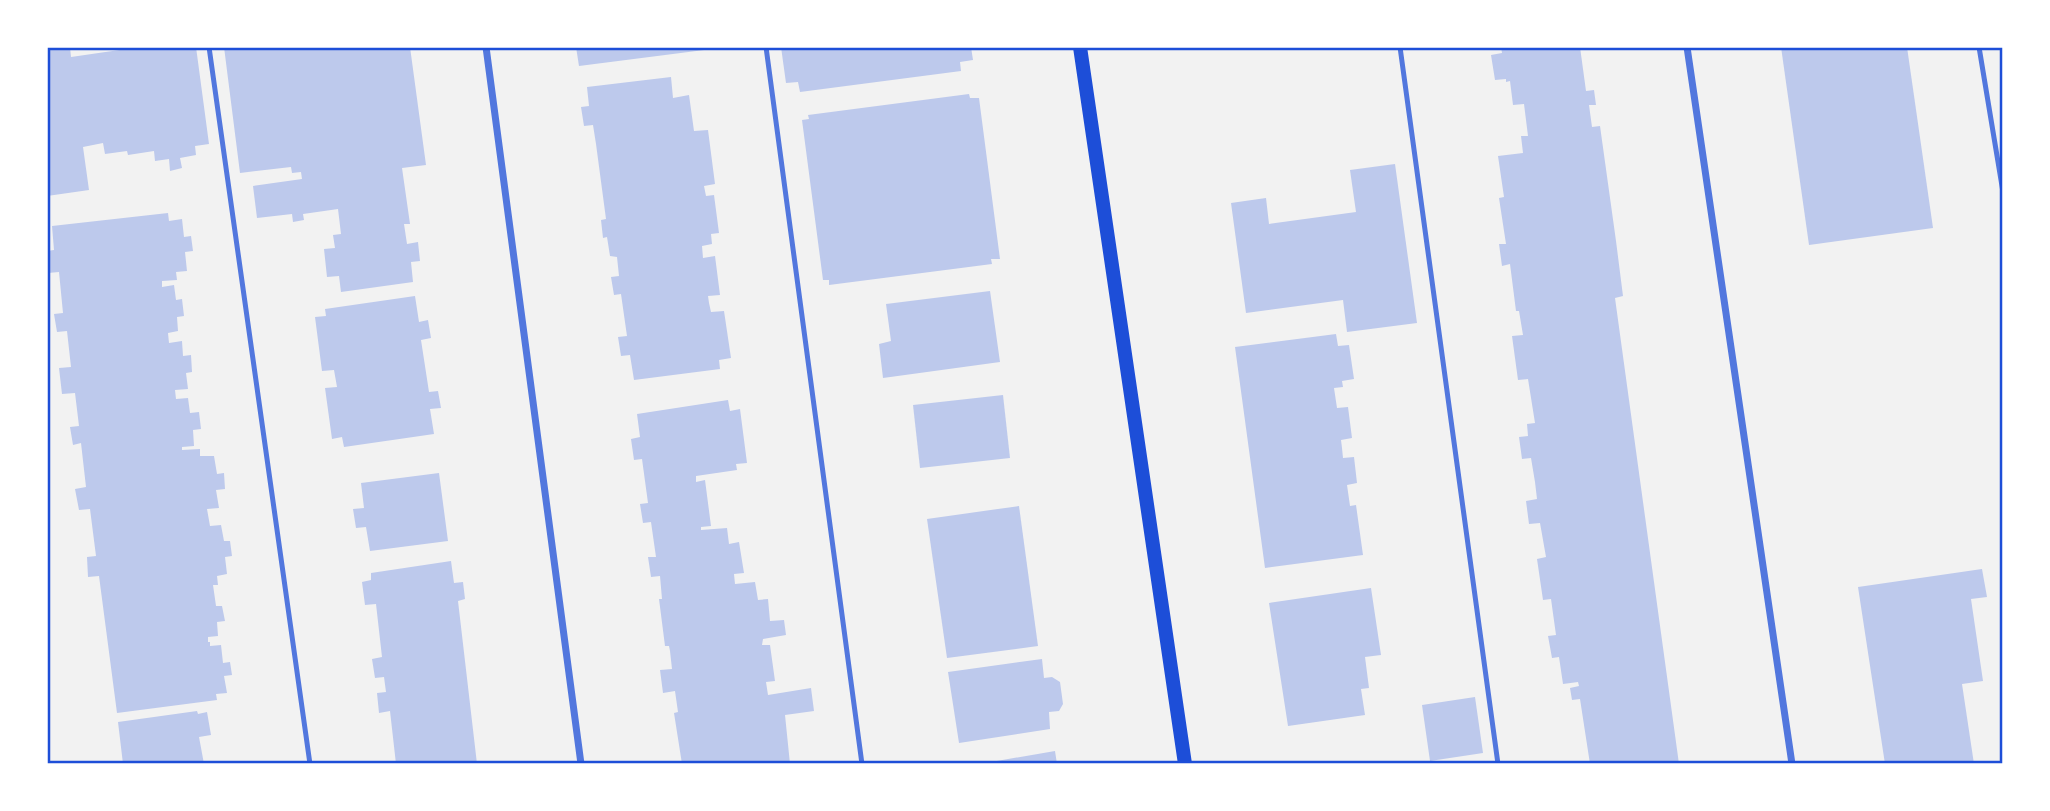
<svg xmlns="http://www.w3.org/2000/svg" width="2050" height="811" viewBox="0 0 2050 811" font-family="Cabin,sans-serif">
<style>
.building{fill:#bdc9ec}
.lines{fill:none;stroke-linecap:round;stroke-linejoin:round}
.service{stroke:#5277de;stroke-width:5}
.minor{stroke:#5277de;stroke-width:7}
.secondary{stroke:#1d4ed8;stroke-width:14}
.neatline{fill:none;stroke:#1d4ed8;stroke-width:2.5}
</style>
<rect width="100%" height="100%" fill="#f2f2f2"/>
<g class="building">
<path d="M47 47H70L71 57 140 47H196L209 144 195 146 196 155 180 158 182 168 170 171 169 159 155 161 154 151 128 155 127 151 105 154 103 143 83 147 89 190 47 196Z"/>
<path d="M224 47H410L426 165 402 168 410 224H404L407 244 418 242 420 261 411 262 413 282 341 292 339 276 327 277 324 249 335 248 333 235 341 234 338 209 303 214 304 220 293 222 292 214 257 218 253 186 302 179 301 172 292 173 291 167 240 173Z"/>
<path d="M576 47H712V49L579 66Z"/>
<path d="M781 47H971L973 60 960 62 961 71 800 92 798 82 786 83Z"/>
<path d="M1501 47H1580L1586 91 1594 90 1596 105H1589L1592 127 1600 126 1616 241 1623 296 1615 298 1679 764H1590L1580 699 1572 700 1570 688 1579 686 1578 682 1563 684 1559 657 1552 658 1548 636 1556 635 1551 599 1543 600 1537 559 1546 557 1540 523 1529 524 1526 501 1537 499 1535 482 1531 458 1522 459 1519 437 1528 436 1527 424 1535 423 1528 379 1518 380 1512 336 1523 335 1519 311H1516L1510 264 1502 266 1499 244H1506L1499 198 1504 197 1498 156 1523 153 1521 136H1528L1524 104 1513 105 1510 81 1506 82V79L1495 80 1491 55 1502 53Z"/>
<path d="M1781 47H1907L1933 228 1809 245Z"/>
<path d="M671 77 673 98 689 95 694 131 708 130 715 184 704 186 706 196 714 195 719 233 711 234 712 244 702 246 703 258 715 256 720 295 708 296 709 303 711 312 724 311 731 358 719 360 720 369 634 380 630 355 621 356 618 337 627 336 621 294 614 295 611 277 619 276 617 257 610 256 607 237 603 238 601 220 606 219 596 144 593 125 584 126 581 107 589 106 587 87Z"/>
<path d="M969 94 970 98H979L1000 259H991L992 264 829 285V280H823L802 120 809 119 808 115Z"/>
<path d="M1395 164 1417 323 1347 332 1343 300 1246 313 1231 203 1266 198 1269 224 1356 212 1350 170Z"/>
<path d="M168 213 169 221 182 219 184 237 191 236 193 251 185 252 187 271 176 272 177 280 162 281V287L174 285 176 300 182 299 184 316 177 317 178 331 168 333 169 343 182 341 183 356 191 355 192 372 186 373 188 389 175 390 176 399 188 398 190 413 199 412 201 429 193 430 194 446 182 447V450L200 449V456H214L217 474 224 473 225 489 216 490 219 508 207 509 210 526 221 525 224 541H230L232 556 225 557 227 574 217 576 218 585H213L216 606H222L225 621 217 622 218 636 208 637V642H210V646L221 645 223 663 230 662 232 675 224 676 227 693 216 694 217 700 117 713 99 576 88 577 87 557 96 556 90 509 79 510 75 489 86 487 81 443 73 445 70 427 79 426 75 393 62 394 59 368 71 367 67 331 57 332 54 314 63 313 59 272 48 273 47 251 54 250 52 226Z"/>
<path d="M990 291 1000 362 883 378 879 344 891 341 886 304Z"/>
<path d="M415 296 419 322 428 320 431 338 421 340 429 392 438 391 441 408 430 409 434 434 344 447 342 437 332 439 325 388 337 387 334 370 322 371 315 317 326 316 325 309Z"/>
<path d="M1336 334 1338 346 1349 345 1354 379 1342 381 1343 387 1334 388 1337 408 1348 407 1352 438 1341 440 1342 448 1343 458 1354 457 1357 483 1347 485 1350 506 1356 505 1363 555 1265 568 1235 347Z"/>
<path d="M1003 395 1010 458 920 468 913 405Z"/>
<path d="M728 400 730 411 740 409 747 463 736 464 737 470 696 476V482L705 480 711 526 701 527V530L727 528 729 544 739 542 744 573 734 574 735 584 755 582 758 600 768 599 770 621 784 620 786 635 763 639 762 645H770L775 681 766 682 768 695 811 688 814 711 785 715 790 764H682L674 713 678 712 675 691 663 693 660 670 672 669 670 651 669 646H665L659 599H662L660 576 651 577 648 557H656L651 522 643 523 640 504 648 503 642 459 634 460 631 439 640 437 637 414Z"/>
<path d="M439 473 448 541 370 551 366 527 356 528 353 509 364 508 361 483Z"/>
<path d="M1019 506 1038 646 947 658 927 519Z"/>
<path d="M451 561 454 583 463 582 465 599 458 601 477 764H396L390 711 379 713 377 693 386 692 384 677 375 678 372 659 382 657 376 604 365 605 362 582 371 580V573Z"/>
<path d="M1982 569 1987 597 1971 599 1983 681 1962 684 1974 764H1885L1858 587Z"/>
<path d="M1371 588 1381 655 1365 657 1369 688 1361 689 1365 715 1288 726 1269 603Z"/>
<path d="M1042 659 1044 678 1052 677 1060 682 1063 704 1059 711 1049 712 1050 729 959 743 948 672Z"/>
<path d="M1475 697 1483 753 1430 761 1422 705Z"/>
<path d="M197 711 198 714 207 712 211 735 199 737 204 764H123L118 722Z"/>
<path d="M1055 751 1057 764H991V762Z"/>
</g>
<g class="lines">
<g class="service">
<path d="M209 47 310 764"/>
<path d="M766 47 862 764"/>
<path d="M1400 47 1498 764"/>
<path d="M1979 47 2003 192"/>
</g>
<g class="minor">
<path d="M486 47 581 764"/>
<path d="M1687 47 1792 764"/>
</g>
<path class="secondary" d="M1080 47 1185 764"/>
</g>
<rect width="2050" height="811" fill="none" stroke="#ffffff" stroke-width="98"/>
<rect x="49" y="49" width="1952" height="713" class="neatline"/>
</svg>
